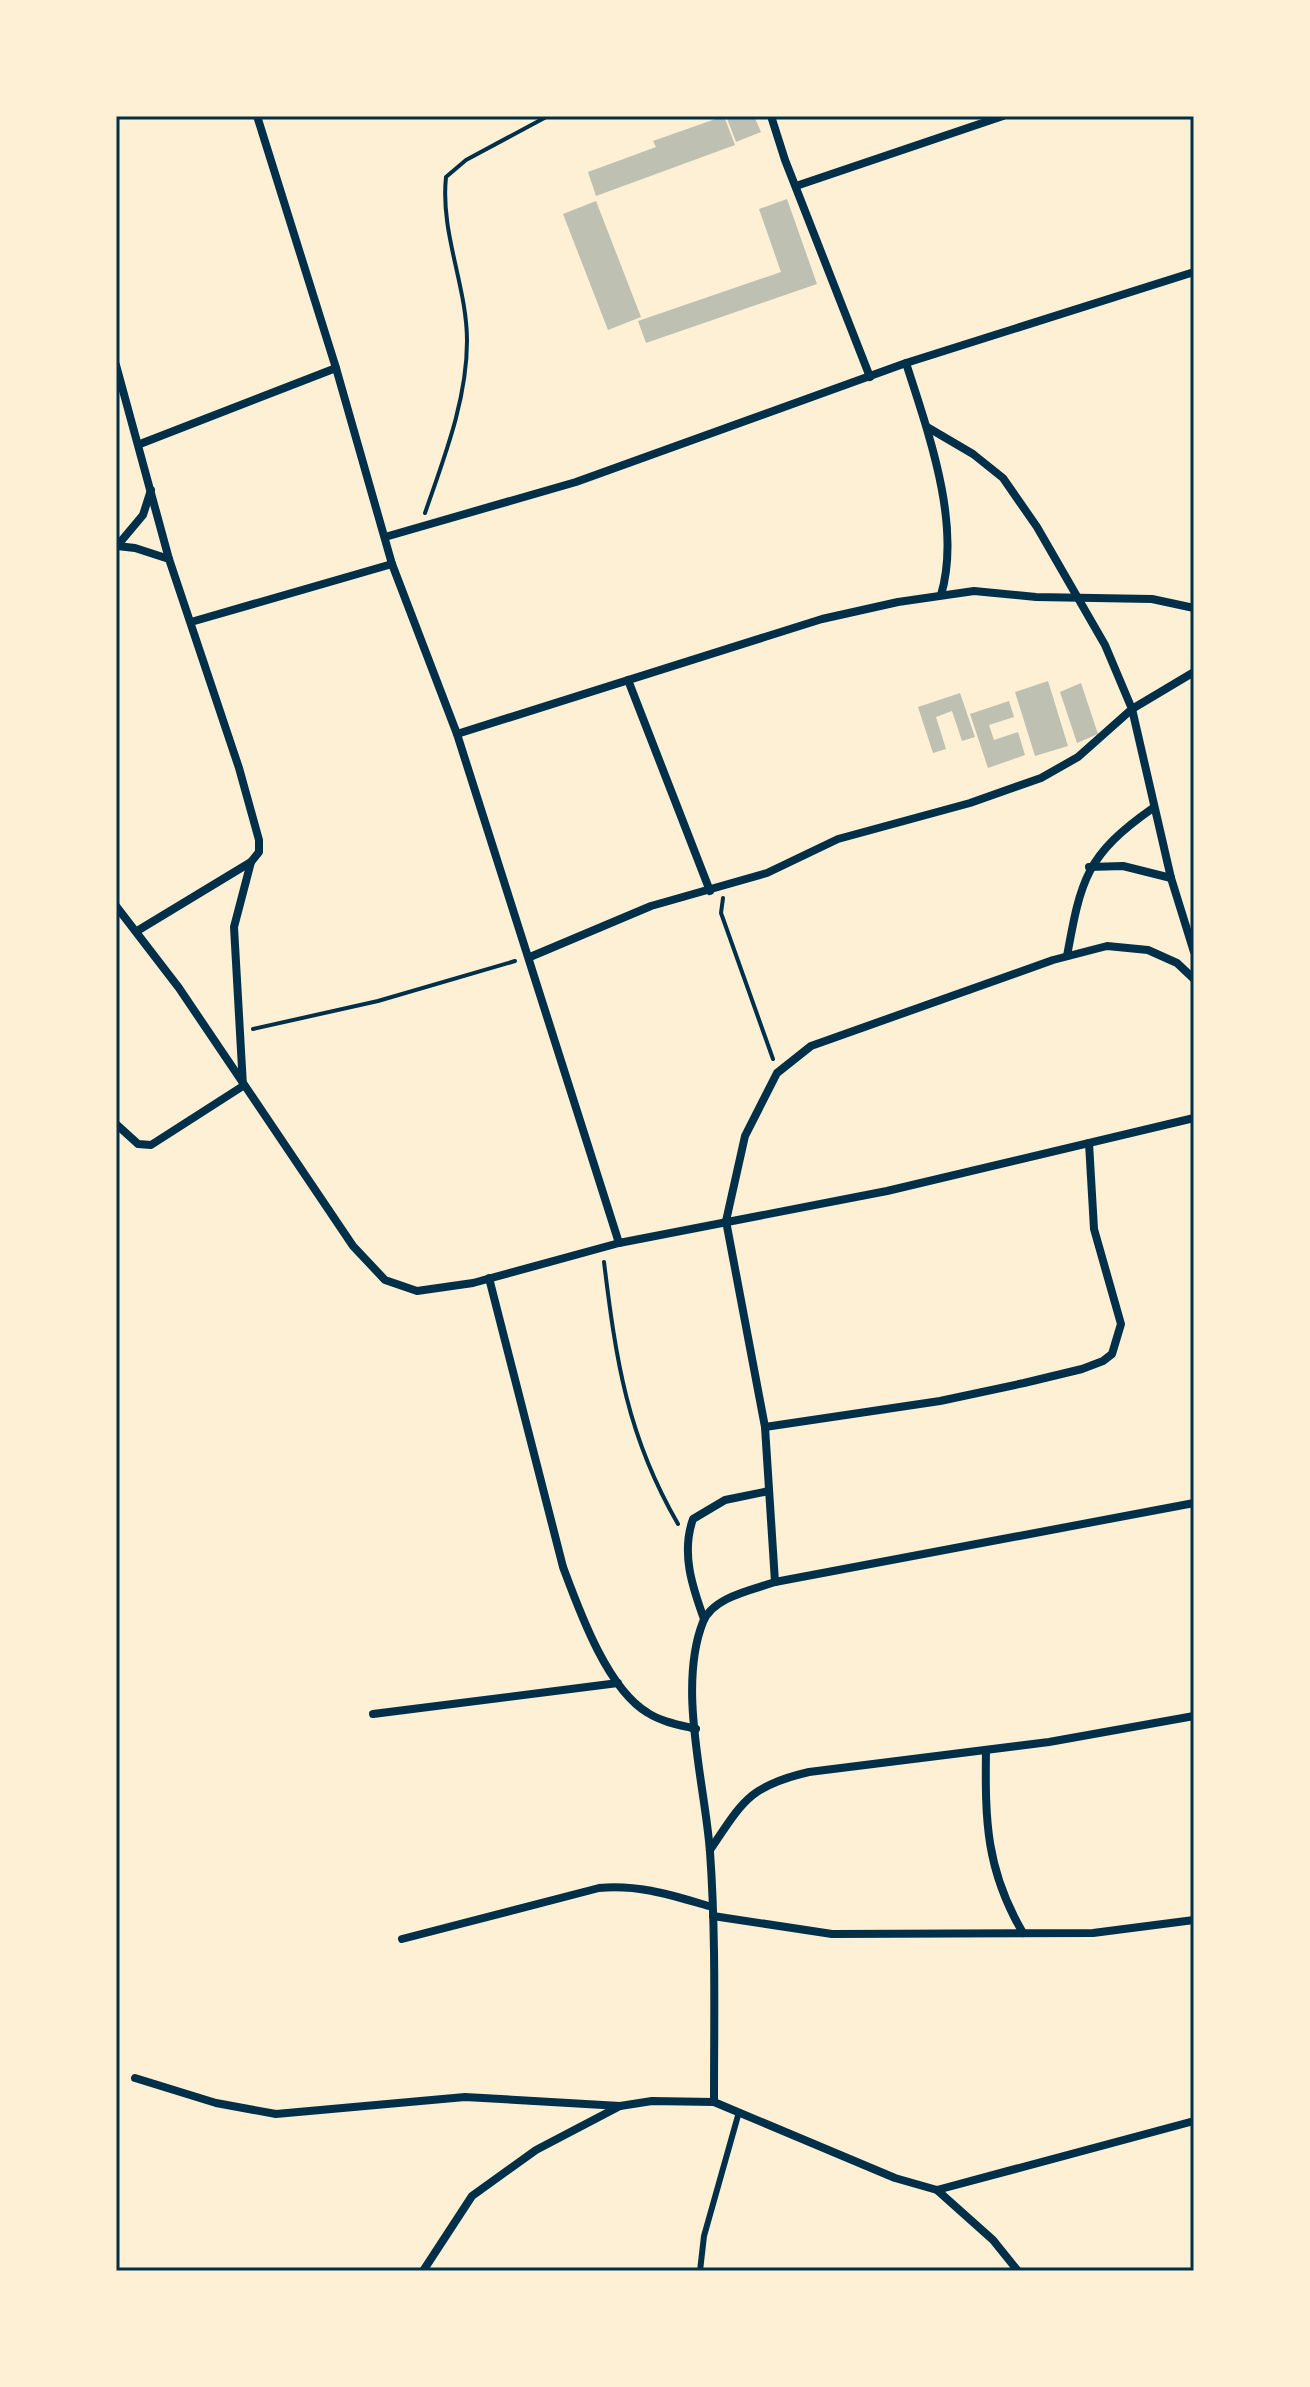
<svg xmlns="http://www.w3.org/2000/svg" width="1310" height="2387" viewBox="0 0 1310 2387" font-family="Mulish,sans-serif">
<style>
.building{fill:#bec0b2}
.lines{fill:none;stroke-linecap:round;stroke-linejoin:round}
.path{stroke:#003049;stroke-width:4}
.service{stroke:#003049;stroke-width:6}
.minor{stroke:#003049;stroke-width:8}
.neatline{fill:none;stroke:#003049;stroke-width:3}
</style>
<rect width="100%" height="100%" fill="#fdf0d5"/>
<g class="building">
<path d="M724 116 735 145 596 196 588 172 656 147 653 141Z"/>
<path d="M726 116H754L761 132 736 142Z"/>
<path d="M787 199 817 284 646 343 638 321 781 272 759 209Z"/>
<path d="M596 201 641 317 608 330 563 214Z"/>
<path d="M1048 681 1068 746 1035 756 1015 692Z"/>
<path d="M1081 683 1098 734 1077 743 1060 692Z"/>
<path d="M960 693 975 737 962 741 952 711 936 717 946 749 933 753 918 707Z"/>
<path d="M1009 701 1014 717 989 725 994 740 1018 732 1025 755 988 768 970 714Z"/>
</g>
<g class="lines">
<g class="path">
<path d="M425 513C444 458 467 400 467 341 467 286 440 233 446 177L466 160 548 116"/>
<path d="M723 898 721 913 773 1059"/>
<path d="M253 1029 378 1001 515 961"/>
<path d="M604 1262C616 1360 627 1436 678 1524"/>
</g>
<path class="service" d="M700 2271 704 2236 739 2112"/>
<g class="minor">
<path d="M257 116 336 368 392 564 457 734 619 1243"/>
<path d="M771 116 785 160 870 377"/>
<path d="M796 186 1003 116"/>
<path d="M906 363C928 432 962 524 941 595"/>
<path d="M116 365 169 559 239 768 259 840V852L251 862 137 931"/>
<path d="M927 427 973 454 1003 478 1037 527 1105 645 1132 709 1171 878 1194 952"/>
<path d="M140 444 336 368"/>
<path d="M385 537 576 482 906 363 1194 272"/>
<path d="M117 546 143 515 151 490"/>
<path d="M117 546 135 548 169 559"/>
<path d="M191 622 392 564"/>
<path d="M628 680 710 891"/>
<path d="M457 734 822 619 898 602 974 591 1036 597 1152 599 1194 608"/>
<path d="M1089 867 1123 866 1171 878"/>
<path d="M116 906 179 988 353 1246 385 1280 417 1291 473 1283 619 1243 887 1191 1194 1118"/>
<path d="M1067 956C1081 879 1086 855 1153 808"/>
<path d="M530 957 651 906 767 873 838 839 970 803 1041 778 1078 757 1132 709 1194 672"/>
<path d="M116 1124 138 1144 151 1145 243 1086 234 927 251 862"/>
<path d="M489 1278 563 1567C579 1610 607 1689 648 1713 662 1722 680 1725 696 1729"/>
<path d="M765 1427 940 1401 1024 1383 1082 1369 1103 1361 1112 1354 1121 1324 1094 1229 1089 1143"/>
<path d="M775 1582 765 1427 726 1221 745 1136 777 1073 811 1046 1053 960 1107 946 1148 950 1177 963 1194 979"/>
<path d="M704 1619C692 1586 681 1553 693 1519L725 1500 769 1491"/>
<path d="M373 1714 618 1683"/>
<path d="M986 1750C985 1821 986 1870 1023 1933"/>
<path d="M710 1850C743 1801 749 1786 809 1772L1049 1742 1194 1716"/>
<path d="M713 1916 832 1934 1093 1933 1194 1920"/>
<path d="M402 1939 599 1888C639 1884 674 1896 712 1907"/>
<path d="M135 2078 216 2103 276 2114 465 2097 620 2106"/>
<path d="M714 2102C714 2019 716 1935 710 1852 705 1784 677 1688 703 1622 713 1597 752 1590 775 1582L1194 1503"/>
<path d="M937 2190 993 2240 1018 2271"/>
<path d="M423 2271 472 2196 536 2150 620 2106 652 2101 714 2102 895 2178 937 2190 1194 2121"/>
</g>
</g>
<rect width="1310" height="2387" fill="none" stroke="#fdf0d5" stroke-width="236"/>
<rect x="118" y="118" width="1074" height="2151" class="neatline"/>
</svg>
